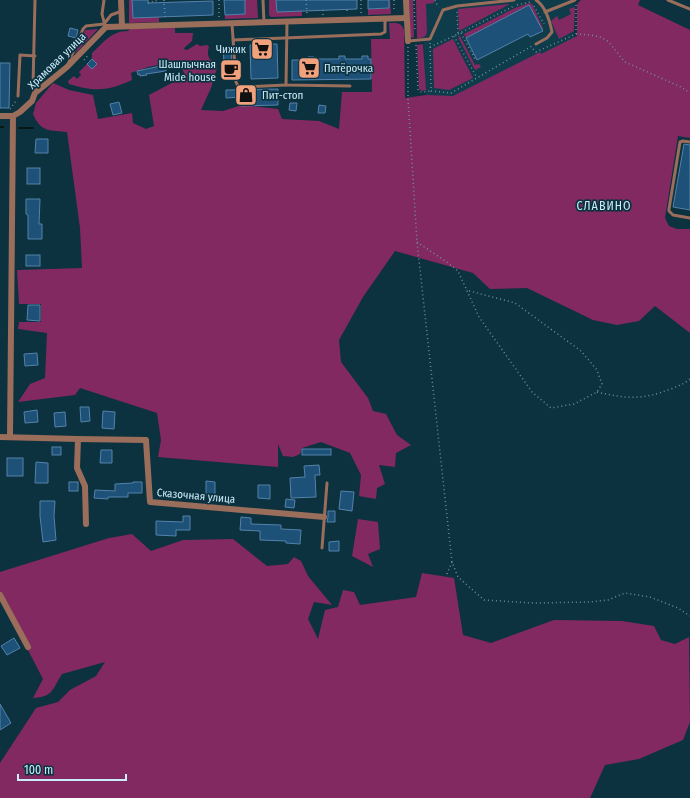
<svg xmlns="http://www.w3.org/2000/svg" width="690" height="798" viewBox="0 0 690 798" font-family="'Fira Sans Condensed',sans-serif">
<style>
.built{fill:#0f3c4b}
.green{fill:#832962}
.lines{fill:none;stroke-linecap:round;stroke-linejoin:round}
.stream{stroke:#061811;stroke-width:2}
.building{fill:#1d5178;stroke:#5482aa}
.path{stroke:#6c8f9d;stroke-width:1.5;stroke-dasharray:1 3;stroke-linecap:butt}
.service{stroke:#9a6e5a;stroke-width:3}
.minor{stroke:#9a6e5a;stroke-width:6}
.labels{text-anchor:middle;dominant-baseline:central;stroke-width:3.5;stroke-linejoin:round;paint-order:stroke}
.poi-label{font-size:11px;fill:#cbecfa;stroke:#0c313f;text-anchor:end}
.street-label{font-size:11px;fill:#cbecfa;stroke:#0c313f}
.neighbourhood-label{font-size:12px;letter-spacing:1px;fill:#cbecfa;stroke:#0c313f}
</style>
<rect width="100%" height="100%" fill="#0c313f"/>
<path class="built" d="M422 0H574L575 7 574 40 458 100 426 106Z"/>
<g class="green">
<path d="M129 0H132L159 17V22L129 23Z"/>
<path d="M245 0H257L258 18 225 19V15L245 14Z"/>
<path d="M269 0H276L277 12 302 11V16L271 17 269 15Z"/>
<path d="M389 0H390L391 14 368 15V9L389 8Z"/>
<path d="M409 0H413L414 37 413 38 410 37Z"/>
<path d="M416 0H434V3L426 4 427 32C426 38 422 38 417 38Z"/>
<path d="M581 0H640L638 5 690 30V138L678 136 665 218 669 226 677 229H690V333L655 306 639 321 617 325 593 320 527 288 490 289 473 273 395 251 363 297 339 340 341 362 368 398 373 411 386 414 397 435 411 445 396 453 395 467 379 465 385 484 377 488 376 499 359 496 361 475 350 453 321 442 302 448 300 454 293 457 283 456 278 444V467L158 457 161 440 157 413 80 388 75 395 18 402 30 384 45 378 47 333 18 329 19 322H41V304H19L17 270 82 268 80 228 67 132C51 130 41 133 33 114L36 103 53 83 69 90 93 95 98 119 132 113 133 123 146 129 154 126 149 95 185 76 180 62 177 61 148 67 131 73 132 80C108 91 95 92 69 84L68 81 74 76 77 79 81 75 79 72 87 64 92 69 97 64 92 59V53C104 42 111 31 128 31L130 29 175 28V33H193L192 41 184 48V49L187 50 197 44 200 46 207 45 209 47C206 55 209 61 217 64V68L211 88 201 110 223 111 242 105 278 109 282 119 319 121 339 129 342 92H372L371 39H390L389 23C397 23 401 22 404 30L405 98 426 95 453 96 540 52 541 54 577 36V4Z"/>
<path d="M529 3 532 4 543 28V31L529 5 466 38 464 34 515 8Z"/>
<path d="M510 4 459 31 458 9Z"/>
<path d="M575 7 574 31 559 39 551 21 557 16 559 20 571 14 569 9Z"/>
<path d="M98 29 75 54 85 30Z"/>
<path d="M460 36 475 65 479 64 481 67 475 70 458 37Z"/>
<path d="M453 39 473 78 449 90 434 88 433 49Z"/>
<path d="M423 44 426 90 422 91 419 89 417 45Z"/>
<path d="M358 519 378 522 380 549 368 554 373 567 352 556Z"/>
<path d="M132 534 151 551 183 540 233 539 267 566 288 564 294 557 301 561 308 576 332 605 314 602 308 619 318 639 325 610 338 607 343 590 354 592 360 605 416 597 422 573 454 578 463 635 491 643 554 620 622 621 654 626 661 640 675 644 689 637 690 722 683 740 639 759 605 765 590 798H0V763L36 708 58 702 70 690 96 676 105 662 62 674C52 690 53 697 33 698L43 679 0 596V572L109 538Z"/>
</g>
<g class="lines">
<g class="stream">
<path d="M0 127H3"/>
<path d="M19 128H33"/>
</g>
</g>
<g class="building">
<path d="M132 0H148V3L213 1V15L133 18Z"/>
<path d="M224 0H245V14L225 15Z"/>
<path d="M276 0H357V9L277 12Z"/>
<path d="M368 0H389V8L368 9Z"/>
<path d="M529 5 543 31 530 37 528 34 477 60 466 38Z"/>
<path d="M70 28 78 30 76 38 68 36Z"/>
<path d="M277 44 278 78 251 79 250 45Z"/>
<path d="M223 47H231L233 80H225Z"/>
<path d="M339 56H345V59H362V56H368V59H371V79L292 80V60H308V57H314V58H317V59H339Z"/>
<path d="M92 59 97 64 92 69 87 64Z"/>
<path d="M0 63H10L9 108H0Z"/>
<path d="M165 65 166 71 146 74 147 75 140 76V74L138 75 137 71Z"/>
<path d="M278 89V105L241 106V97L226 98V90Z"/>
<path d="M119 102 122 113 113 115 110 104Z"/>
<path d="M290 103H297L296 111 289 110Z"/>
<path d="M319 105 326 106 325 113H318Z"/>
<path d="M36 139H48V153H35Z"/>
<path d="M684 144 690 145V210L673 207Z"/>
<rect x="27" y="168" width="13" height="16"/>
<path d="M26 199H40L39 224H42V239H28V215L26 214Z"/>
<rect x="26" y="255" width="14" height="11"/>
<path d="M28 305H40V321L27 320Z"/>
<path d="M37 353 38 365 25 366 24 354Z"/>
<path d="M80 407H89L90 421 81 422Z"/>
<path d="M37 410 38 422 25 423 24 412Z"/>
<path d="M103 411 115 412 114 429 102 428Z"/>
<path d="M65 412 66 426 55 427 54 413Z"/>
<rect x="52" y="447" width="9" height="8"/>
<rect x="302" y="449" width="29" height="6"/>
<path d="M101 450H112V463H100Z"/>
<rect x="7" y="458" width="16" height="18"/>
<path d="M36 462 48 463V483H35Z"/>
<path d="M319 465 320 475H315L316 497 291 498 290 478 305 477 304 466Z"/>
<path d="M206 481 215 482V496L206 495Z"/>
<rect x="69" y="482" width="9" height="9"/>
<path d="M133 482H142V493H128V497H108V499L94 498 95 490 115 491V484L133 483Z"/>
<path d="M258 485H270V499L258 498Z"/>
<path d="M341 491 354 492 352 511 339 509Z"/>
<path d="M286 499 295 500 294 508 285 507Z"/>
<path d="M40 501H55L54 516 56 540 43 542 40 516Z"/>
<path d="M328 511H335V522H327L328 517Z"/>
<path d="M183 516H190V530H176V536L156 535V521L183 522Z"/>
<path d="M241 517 251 518V524L281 525V529L301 530 300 544 286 543V541L260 540V531L240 530Z"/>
<path d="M339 541V551H329V542Z"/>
<path d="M14 638 20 648 7 655 1 646Z"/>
<path d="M0 704 11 723 0 730Z"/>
</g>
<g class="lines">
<g class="path">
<path d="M164 0 165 18"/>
<path d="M219 0V18"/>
<path d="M306 0 307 14"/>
<path d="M361 0V14"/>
<path d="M394 0V12"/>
<path d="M414 0 415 30"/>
<path d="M435 0 436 3 439 7"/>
<path d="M148 3 158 0"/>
<path d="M517 5 530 2 532 3"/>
<path d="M534 6 544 24"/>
<path d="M323 10V15"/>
<path d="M347 10V14"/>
<path d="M461 33 475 59"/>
<path d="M458 34 514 6"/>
<path d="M576 34C588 35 603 34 611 45 616 50 619 56 625 62L681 87 690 93"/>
<path d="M454 36 477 78"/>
<path d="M430 43 431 91 451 93 532 46"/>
<path d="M416 45 418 90 421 92 430 91"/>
<path d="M408 47V99L417 242 452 562 458 577 484 600 533 603 590 602 608 600 625 593 650 597 678 608 690 616"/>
<path d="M430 47 458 34 457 11"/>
<path d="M533 49 536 52 576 34V4"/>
<path d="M84 60 89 54"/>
<path d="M10 109 16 101"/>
<path d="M417 242 448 263 458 271 479 317 532 392 551 408 574 404 597 392 602 384 597 370 581 351 515 303 466 290"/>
<path d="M597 392C627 399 642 400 671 389 678 386 684 384 690 379"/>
<path d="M447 574 452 562"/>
</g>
<g class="service">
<path d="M35 0 33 86 35 93"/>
<path d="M104 0 102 14 105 26"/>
<path d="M263 0 264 23"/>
<path d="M536 0C545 6 550 22 552 32L547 38 536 44"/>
<path d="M668 0 690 9"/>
<path d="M545 12 575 0"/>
<path d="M287 22 286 85 350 86"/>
<path d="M104 24 111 15 122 11"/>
<path d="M232 24 236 82 238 86 242 87 286 85"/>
<path d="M233 40 381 34 385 32V19"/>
<path d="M408 41 430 39 443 10 457 6 514 0"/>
<path d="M69 62 83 29 86 26 104 24"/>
<path d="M18 96 20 55 35 56"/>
<path d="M690 142 683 141 680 142 669 209V211L673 215 690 218"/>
<path d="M322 548 327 483"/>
</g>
<g class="minor">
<path d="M121 0 122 26"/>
<path d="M406 0 408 41"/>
<path d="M0 116H13L20 112 32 101 35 93 67 67 106 27 406 18"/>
<path d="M0 437 78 439 77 468 85 486 86 524"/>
<path d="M10 437 13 116"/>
<path d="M78 439 146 440 150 502 324 517"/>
<path d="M0 595 28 647"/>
</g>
</g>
<defs>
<g id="supermarket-square" transform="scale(1.15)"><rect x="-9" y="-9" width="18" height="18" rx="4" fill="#f1a17c" stroke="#0c313f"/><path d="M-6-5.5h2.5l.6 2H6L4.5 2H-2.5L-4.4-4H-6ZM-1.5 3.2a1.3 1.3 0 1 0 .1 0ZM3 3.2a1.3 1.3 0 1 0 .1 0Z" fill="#111"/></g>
<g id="cafe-square" transform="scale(1.15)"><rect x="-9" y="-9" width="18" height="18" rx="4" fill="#f1a17c" stroke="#0c313f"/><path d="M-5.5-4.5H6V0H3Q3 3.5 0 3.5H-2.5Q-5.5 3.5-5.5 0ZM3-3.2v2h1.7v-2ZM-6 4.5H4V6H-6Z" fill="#111"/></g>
<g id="shop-square" transform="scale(1.15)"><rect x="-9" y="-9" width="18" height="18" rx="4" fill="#f1a17c" stroke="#0c313f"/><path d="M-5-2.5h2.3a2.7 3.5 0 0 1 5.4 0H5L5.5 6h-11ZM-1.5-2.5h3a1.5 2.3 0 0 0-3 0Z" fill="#111"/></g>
</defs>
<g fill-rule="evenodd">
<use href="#supermarket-square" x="262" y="49"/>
<use href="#supermarket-square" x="309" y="68"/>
<use href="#cafe-square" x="231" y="70"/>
<use href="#shop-square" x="246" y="95"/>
</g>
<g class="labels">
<g class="poi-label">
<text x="246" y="49">Чижик</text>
<text x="216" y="64">Шашлычная<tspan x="216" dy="13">Mide house</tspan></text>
<text x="324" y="68" text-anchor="start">Пятёрочка</text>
<text x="262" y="95" text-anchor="start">Пит-стоп</text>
</g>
<g class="street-label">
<text transform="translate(57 61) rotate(-44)">Храмовая улица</text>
<text transform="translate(196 496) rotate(5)">Сказочная улица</text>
</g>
<g class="neighbourhood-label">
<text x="604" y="206">СЛАВИНО</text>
</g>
</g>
<path d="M18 774v6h108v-6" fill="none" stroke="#cbecfa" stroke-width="2"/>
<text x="24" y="774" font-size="12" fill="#cbecfa" stroke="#0c313f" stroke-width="3" paint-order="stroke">100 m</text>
</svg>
